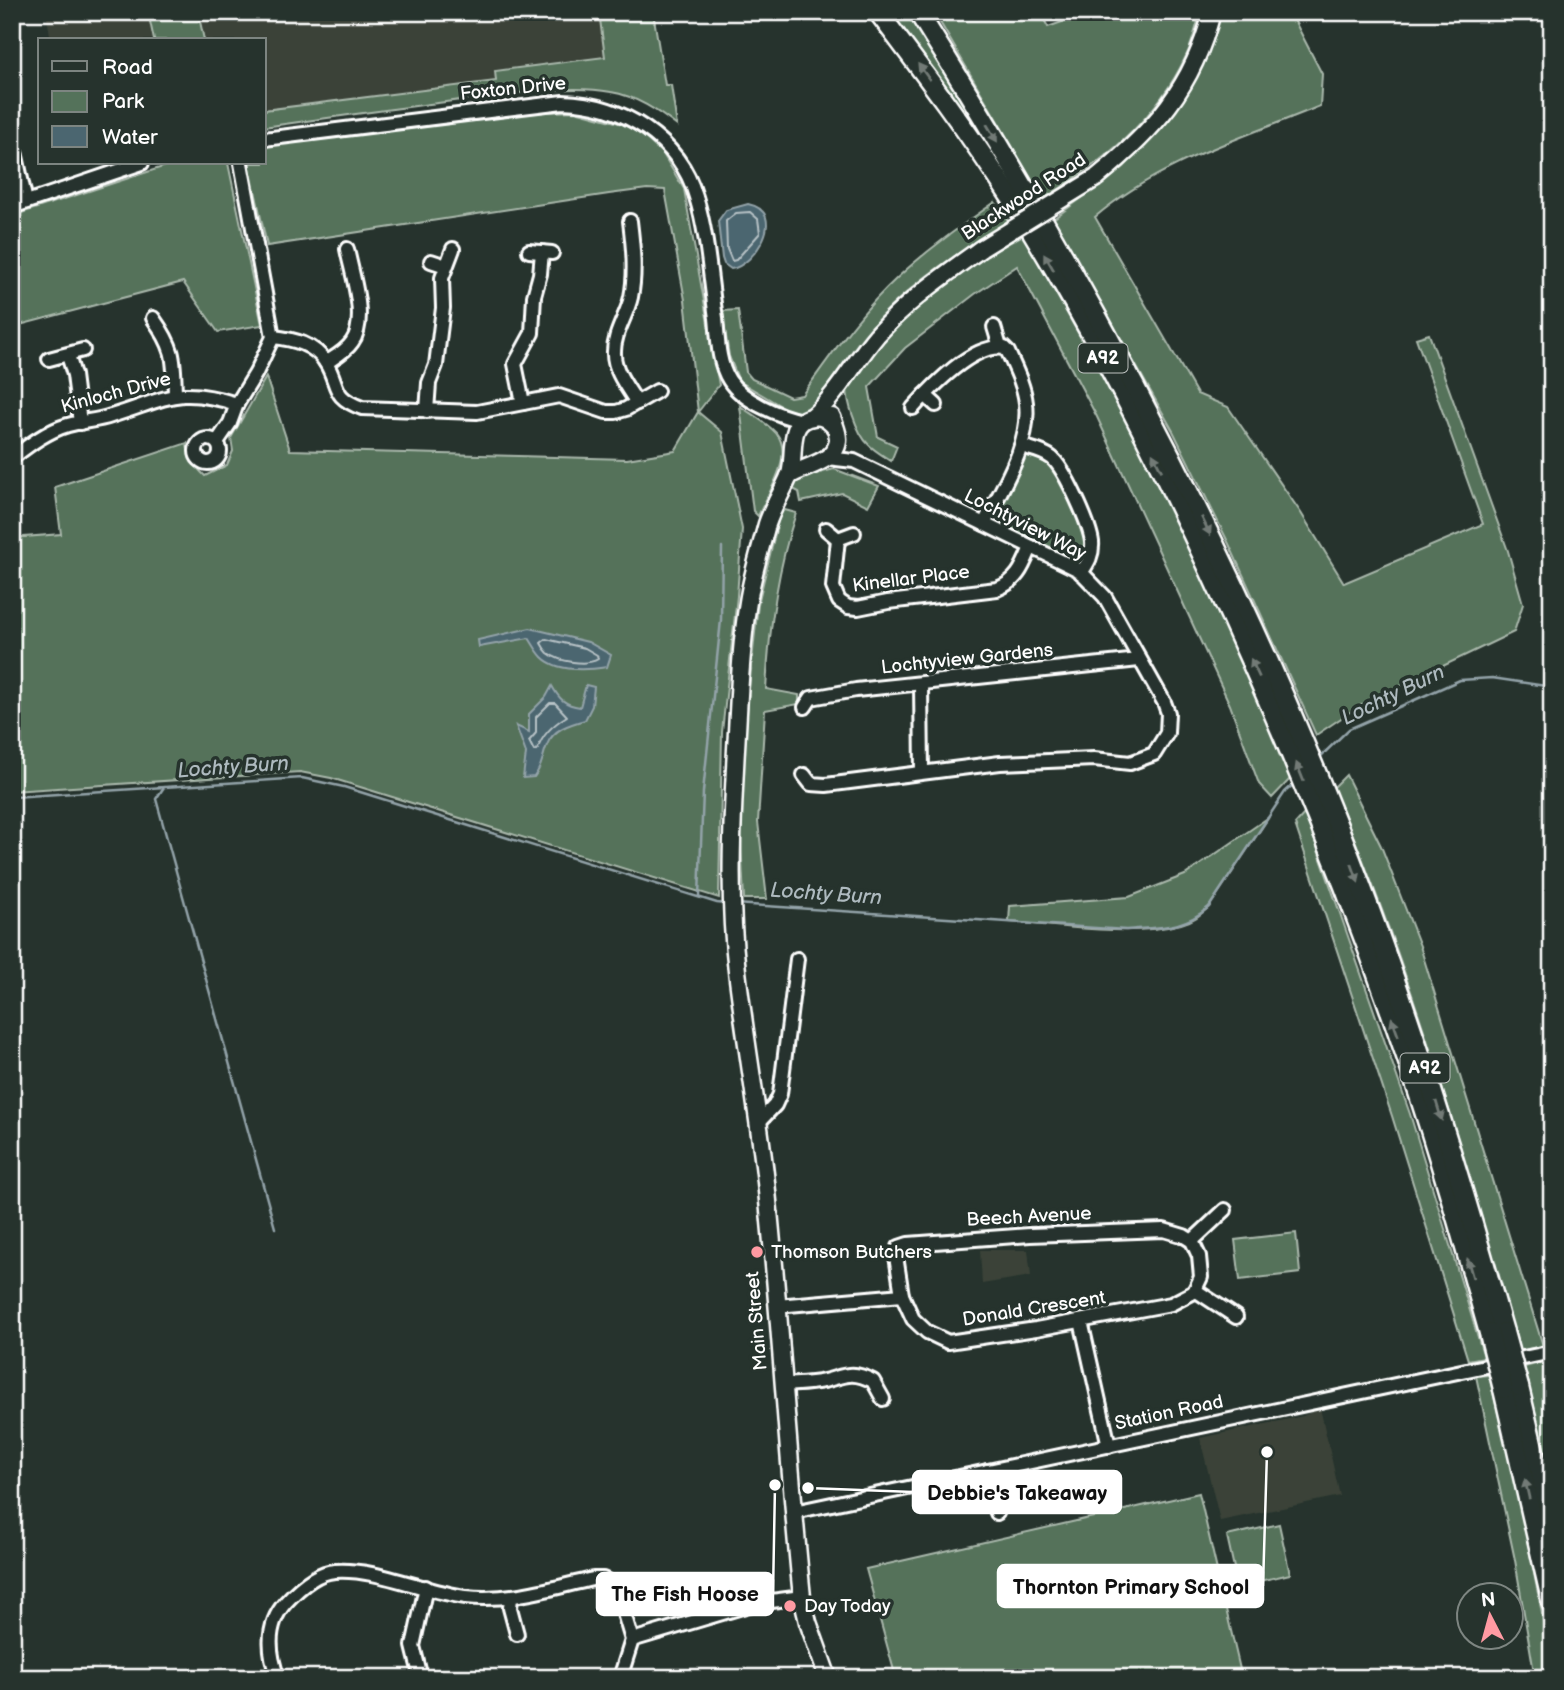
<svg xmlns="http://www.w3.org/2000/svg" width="1564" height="1690" viewBox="0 0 1564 1690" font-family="'Balsamiq Sans',sans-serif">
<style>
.built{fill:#3a4338}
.green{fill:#54725a;stroke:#aab8ac;stroke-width:2}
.water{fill:#4b6670;stroke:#93a3a9;stroke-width:2}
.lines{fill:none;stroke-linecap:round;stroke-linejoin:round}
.shore{stroke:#b7c2c6;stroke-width:2}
.stream{stroke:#93a3a9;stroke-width:2.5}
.minor-casing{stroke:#fff;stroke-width:18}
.major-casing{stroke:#fff;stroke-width:21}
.highway-casing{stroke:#fff;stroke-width:23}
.minor{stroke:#26332d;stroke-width:12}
.major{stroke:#26332d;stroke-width:16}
.highway{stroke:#26332d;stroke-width:18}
.major-bridge-casing{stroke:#fff;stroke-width:21;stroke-linecap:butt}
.highway-bridge-casing{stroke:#fff;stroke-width:23;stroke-linecap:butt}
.major-bridge{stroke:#26332d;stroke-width:16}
.highway-bridge{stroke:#26332d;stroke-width:18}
.oneway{fill:#727a76}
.poi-dot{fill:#ff9aa2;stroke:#26332d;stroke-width:2.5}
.labels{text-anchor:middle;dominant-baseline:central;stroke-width:7;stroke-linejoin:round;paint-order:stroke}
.shield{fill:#26332d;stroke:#bec2c0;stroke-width:2}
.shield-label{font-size:18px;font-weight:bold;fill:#fff}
.street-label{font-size:19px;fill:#fff;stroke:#26332d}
.poi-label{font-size:19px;fill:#fff;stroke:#26332d;text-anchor:start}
.water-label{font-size:21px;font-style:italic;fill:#aebabf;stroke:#26332d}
.leader{fill:none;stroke:#fff;stroke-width:2.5}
.callout-dot{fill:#fff;stroke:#26332d;stroke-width:2.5}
.callout{fill:#fff;stroke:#fff;stroke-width:2.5}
.callout-label{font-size:21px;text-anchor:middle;font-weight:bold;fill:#111}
</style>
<rect width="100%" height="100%" fill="#26332d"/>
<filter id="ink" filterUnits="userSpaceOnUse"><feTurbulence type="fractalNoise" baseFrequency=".0143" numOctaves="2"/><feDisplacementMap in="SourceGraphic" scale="14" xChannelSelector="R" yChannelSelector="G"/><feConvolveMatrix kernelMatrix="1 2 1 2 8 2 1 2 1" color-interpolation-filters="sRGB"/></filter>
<g filter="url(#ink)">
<g class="built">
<path d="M46 12H148L154 40H51Z"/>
<path d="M198 12H599L606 57 496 70 497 81 264 110V40H204Z"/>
<path d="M980 1250H1028L1031 1276 982 1284Z"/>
<path d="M1320 1408 1340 1496 1220 1521 1200 1438 1303 1416Z"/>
</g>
<g class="green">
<path d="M148 12H198L204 40H154Z"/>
<path d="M599 12H653L665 85H671L677 126C658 111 636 96 611 92 573 85 532 92 493 96 417 105 341 116 264 127V110L496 81 495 71 605 57Z"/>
<path d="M886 12H910L1020 197Z"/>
<path d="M934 12H1040L1048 27 1090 12H1201C1196 26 1193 41 1187 54 1157 120 1103 162 1043 199Z"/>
<path d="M1216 12H1290L1322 74 1320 106C1243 138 1159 162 1095 217L1197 394 1228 407 1301 513 1344 583 1483 524 1416 338 1429 334 1508 551 1523 604 1514 632 1359 706 1316 735 1229 544 1173 431 1053 219 1124 167 1172 112Z"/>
<path d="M575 111 623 124 643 136 663 154 684 189 719 385 698 412 722 432 742 529 737 596 722 732 719 898 331 778 300 772 12 791V538L61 534 55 487 187 443C188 458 195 466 205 476L227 465 233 451 231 438 266 377 290 450 627 459 675 451 698 412 685 300 665 190 647 189 609 194 267 246 249 163H264V144L521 113Z"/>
<path d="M175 163H228L262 325 218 332 183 282 12 327V216Z"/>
<path d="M995 202 1008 221C953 256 898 291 858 343 850 353 814 408 807 411 800 414 792 411 786 409L739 381 729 356 722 311 738 310 746 372 752 379 790 397 802 395C832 354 860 312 897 278 927 250 961 226 995 202Z"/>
<path d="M1023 235 1127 420 1177 520 1225 623 1292 777 1272 798 1259 784 1230 705 1097 417 1017 266 975 294 905 348 869 387 878 437 897 446 891 461C884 456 875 451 869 445 857 434 844 397 848 381 850 372 861 363 867 355 909 304 964 266 1023 235Z"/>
<path d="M740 406C751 414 766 422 776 433 795 455 768 493 758 516L753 511Z"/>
<path d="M1029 455C1037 456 1044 458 1050 464 1060 474 1082 520 1086 535 1088 545 1086 553 1082 562L1074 563 1007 528 997 519 1001 506 1021 463 1025 457Z"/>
<path d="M834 469 879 486 868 506 842 493 801 502 799 492 791 488 801 478Z"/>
<path d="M781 509 796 513C777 570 769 629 766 689L799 695V704L765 710 758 822 767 899H744L740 820 748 699 758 604Z"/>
<path d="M1346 775 1381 846 1420 946 1543 1346 1519 1351C1465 1161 1412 969 1333 788Z"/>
<path d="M1305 813 1410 1114 1484 1357 1468 1360 1392 1116 1295 824Z"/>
<path d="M1269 817 1209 907C1200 915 1193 921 1181 924 1133 937 1060 926 1009 922L1010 906 1129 897 1185 875Z"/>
<path d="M1296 1233 1300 1273 1240 1280 1235 1240Z"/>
<path d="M1548 1361 1552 1378V1480L1524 1367Z"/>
<path d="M1489 1375 1521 1509 1552 1663V1678H1535L1515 1560 1476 1376Z"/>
<path d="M1199 1493 1242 1678H896L866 1569Z"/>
<path d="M1279 1524 1290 1574 1238 1586 1227 1536Z"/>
</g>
<g class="water">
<path d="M748 204C789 212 754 266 731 269L724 264 722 258 718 221 726 210Z"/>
<path d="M530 628 588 642 611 655 607 667C588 670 557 672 542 657 537 652 533 644 529 638L479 647 478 640Z"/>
<path d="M586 685 594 687 592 706 585 720C570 724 553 729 547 745 542 757 543 766 534 777L523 778 526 753 516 726 529 732V714L546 697 552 686C559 699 565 705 580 707Z"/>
</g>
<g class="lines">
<g class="shore">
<path d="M750 212 758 219 760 233 736 260 732 261 727 249 726 221 736 213Z"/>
<path d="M546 639 585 648 597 655 598 659C587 666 559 662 548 653 546 651 542 645 541 643Z"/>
<path d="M550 703H555L567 716C554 724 542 734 538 749L534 751 529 741 536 733V717Z"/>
</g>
<g class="stream">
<path d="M1319 758 1349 729 1460 680 1492 678 1552 687"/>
<path d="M164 787 156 799 275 1228"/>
<path d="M12 797 302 778 344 787 717 903 726 904"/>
<path d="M699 896 703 792 721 620 722 547"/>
<path d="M736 904 1126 930C1158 927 1183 930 1209 907L1285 792 1295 783"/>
</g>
<g class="minor-casing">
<g id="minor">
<path d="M12 138 26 202"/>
<path d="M264 139 563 102C622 104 679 138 696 197 708 236 710 279 716 318 718 338 718 363 729 380 742 401 779 416 802 421"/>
<path d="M12 207 142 163"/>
<path d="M630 221C633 246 636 272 631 297 627 316 613 334 614 354 614 371 628 388 637 403"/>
<path d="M529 251 552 253"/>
<path d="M431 261 446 266"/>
<path d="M153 318C175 349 174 358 175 395"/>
<path d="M994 327 1000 347"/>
<path d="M273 337C293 339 315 344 326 363 340 386 330 396 362 408L477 412 559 396 606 412H616L626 409 657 391"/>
<path d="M68 355 74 375 80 423"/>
<path d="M49 359 83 350"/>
<path d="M326 363C335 357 346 351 352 342 368 320 352 275 347 249"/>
<path d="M925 395 936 405"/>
<path d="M523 403 515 364 532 333 534 296 540 274 542 252"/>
<path d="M913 408C932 387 973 343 1004 348L1008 352C1015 368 1024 385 1026 403 1031 445 1002 487 984 524"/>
<path d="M427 411 429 383 436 365 443 308 442 278 453 249"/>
<circle cx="208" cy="451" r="12"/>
<path d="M217 442 230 423 237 404 256 373 273 337 241 163"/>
<path d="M1021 446C1031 449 1043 451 1052 458 1065 469 1090 525 1092 542 1093 555 1088 563 1081 573"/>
<path d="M12 458C29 445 47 431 68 425 82 421 97 421 111 416 167 399 177 385 237 404"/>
<path d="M826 529 838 539 854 533"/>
<path d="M838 539 833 587 839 601 848 607 858 608 888 602 997 589C1018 581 1023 566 1031 547"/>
<path d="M921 684 922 772"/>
<path d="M805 707 811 698 856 690 1139 660"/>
<path d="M804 775 811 784 826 785 1000 763 1094 759 1130 763 1154 754 1167 733 1168 713 1164 702 1105 597 1079 570 854 461 827 458"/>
<path d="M759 1122 775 1105 780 1094 797 959"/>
<path d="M1164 1230 1184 1236 1192 1241 1199 1256 1201 1277 1194 1292 1171 1304 1036 1329 948 1342 927 1332 913 1319 902 1295 896 1256 899 1247 908 1244 1030 1235Z"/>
<path d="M1192 1241 1225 1210"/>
<path d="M1195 1290 1236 1317"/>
<path d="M777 1306 902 1295"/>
<path d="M1081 1321 1109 1446"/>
<path d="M784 1385C797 1384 811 1384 824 1381 845 1376 851 1370 873 1381L883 1399"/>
<path d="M987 1471 997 1513"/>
<path d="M794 1512 1552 1352"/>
<path d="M511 1597 510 1608 517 1634"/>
<path d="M632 1640 756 1603 802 1597"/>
<path d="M278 1678C268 1652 266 1624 286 1602 298 1589 316 1572 335 1571 376 1568 425 1592 466 1597 509 1602 551 1588 593 1579H603L611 1583 617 1590 632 1640 620 1678"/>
<path d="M421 1678 413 1646 426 1587"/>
</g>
</g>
<g class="major-casing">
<g id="major">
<path d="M1096 178C1154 130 1193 88 1212 12"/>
<path d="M813 416C838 393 855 361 877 335 908 300 945 275 982 248"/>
<path d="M789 476C804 466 838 462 838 439 838 432 834 424 832 417"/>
<path d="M828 1678 808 1622 802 1597C788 1462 781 1326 767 1191 759 1117 746 1045 737 971 728 898 732 823 736 749 739 701 740 650 748 602 752 576 760 550 767 524 773 506 783 491 790 474 796 455 786 420 813 417 822 415 828 420 834 426"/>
</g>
</g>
<g class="highway-casing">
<g id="highway">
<path d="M878 12C924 73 970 134 1011 198 1087 318 1152 446 1211 574 1286 735 1352 898 1409 1065 1439 1154 1464 1244 1489 1333"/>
<path d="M918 12C1077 265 1219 529 1330 806 1399 977 1454 1154 1504 1332"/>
<path d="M1519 1387 1552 1529"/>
<path d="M1503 1389 1552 1604"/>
</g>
</g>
<use href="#minor" class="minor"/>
<use href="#major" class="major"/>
<use href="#highway" class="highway"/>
<g class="major-bridge-casing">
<path id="major-bridge" d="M982 248 1096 178"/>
</g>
<g class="highway-bridge-casing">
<g id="highway-bridge">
<path d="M1504 1332 1519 1387"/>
<path d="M1489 1333 1503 1389"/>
</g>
</g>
<use href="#major-bridge" class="major-bridge"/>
<use href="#highway-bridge" class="highway-bridge"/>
</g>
<defs><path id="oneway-solid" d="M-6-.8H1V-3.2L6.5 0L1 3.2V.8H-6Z" transform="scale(1.75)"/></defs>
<g class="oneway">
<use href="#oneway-solid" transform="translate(924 72) rotate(-126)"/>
<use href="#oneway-solid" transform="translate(992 133) rotate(59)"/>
<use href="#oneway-solid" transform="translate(1049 262) rotate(-120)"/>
<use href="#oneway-solid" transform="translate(1157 462) rotate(-117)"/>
<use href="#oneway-solid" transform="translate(1206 526) rotate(64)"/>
<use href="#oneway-solid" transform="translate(1255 668) rotate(-115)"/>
<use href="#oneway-solid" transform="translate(1300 772) rotate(-112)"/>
<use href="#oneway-solid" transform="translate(1355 873) rotate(70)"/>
<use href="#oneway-solid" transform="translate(1395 1027) rotate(-110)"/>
<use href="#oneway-solid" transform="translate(1439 1111) rotate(73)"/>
<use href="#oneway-solid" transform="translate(1470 1268) rotate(-106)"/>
<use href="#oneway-solid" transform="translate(1527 1489) rotate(-103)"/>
</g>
</g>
<g class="poi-dot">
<circle cx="757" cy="1252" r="7"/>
<circle cx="790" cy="1606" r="7"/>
</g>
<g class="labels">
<g class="shield">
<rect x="1078.5" y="343.5" width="49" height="29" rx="5"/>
<rect x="1400.5" y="1053.5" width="49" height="29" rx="5"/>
</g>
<g class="shield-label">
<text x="1103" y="358">A92</text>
<text x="1425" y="1068">A92</text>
</g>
<g class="street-label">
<text transform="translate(513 89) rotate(-6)">Foxton Drive</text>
<text transform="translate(1024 197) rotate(-33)">Blackwood Road</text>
<text transform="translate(116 393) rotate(-15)">Kinloch Drive</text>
<text transform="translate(1025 525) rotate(27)">Lochtyview Way</text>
<text transform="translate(911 579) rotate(-7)">Kinellar Place</text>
<text transform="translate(967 659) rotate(-6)">Lochtyview Gardens</text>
<text transform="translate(1029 1217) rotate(-3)">Beech Avenue</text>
<text transform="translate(1034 1309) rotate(-9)">Donald Crescent</text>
<text transform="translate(757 1321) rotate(-95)">Main Street</text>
<text transform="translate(1169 1413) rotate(-12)">Station Road</text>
</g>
<g class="poi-label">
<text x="771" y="1252">Thomson Butchers</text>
<text x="804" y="1606">Day Today</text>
</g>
<g class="water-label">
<text transform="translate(1393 695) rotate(-26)">Lochty Burn</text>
<text transform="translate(233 767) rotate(-4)">Lochty Burn</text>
<text transform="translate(826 894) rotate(4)">Lochty Burn</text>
</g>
</g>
<path class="leader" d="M808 1488L913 1492M1267 1452L1263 1586M775 1485L773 1594"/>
<g class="callout-dot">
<circle cx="808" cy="1488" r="7"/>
<circle cx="1267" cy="1452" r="7"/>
<circle cx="775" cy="1485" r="7"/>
</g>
<g class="callout">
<rect x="913" y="1471" width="208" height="42" rx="7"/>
<rect x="998" y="1565" width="265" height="42" rx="7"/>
<rect x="597" y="1573" width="176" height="42" rx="7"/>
</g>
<g class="callout-label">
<text x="1017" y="1500">Debbie's Takeaway</text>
<text x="1131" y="1594">Thornton Primary School</text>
<text x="685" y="1601">The Fish Hoose</text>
</g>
<rect width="1564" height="1690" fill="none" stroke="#26332d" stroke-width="42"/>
<rect x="21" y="21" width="1522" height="1648" fill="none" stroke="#fff" stroke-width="2.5" filter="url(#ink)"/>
<rect x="38" y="38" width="228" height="126" fill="#26332d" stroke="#7d8581" stroke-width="2"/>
<rect x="52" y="61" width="35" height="10" fill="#26332d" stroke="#7d8581" stroke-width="2"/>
<text x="102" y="74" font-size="21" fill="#ffffff">Road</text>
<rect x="52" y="91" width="35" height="21" fill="#54725a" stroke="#7d8581" stroke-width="2"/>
<text x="102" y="108" font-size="21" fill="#ffffff">Park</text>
<rect x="52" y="126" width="35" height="21" fill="#4b6670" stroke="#7d8581" stroke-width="2"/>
<text x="102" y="144" font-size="21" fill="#ffffff">Water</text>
<g transform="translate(1490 1616) rotate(354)"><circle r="33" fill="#26332d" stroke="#7d8581" stroke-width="2"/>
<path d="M0-5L12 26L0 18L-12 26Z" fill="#ff9aa2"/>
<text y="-10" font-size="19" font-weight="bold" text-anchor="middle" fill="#ffffff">N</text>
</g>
</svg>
